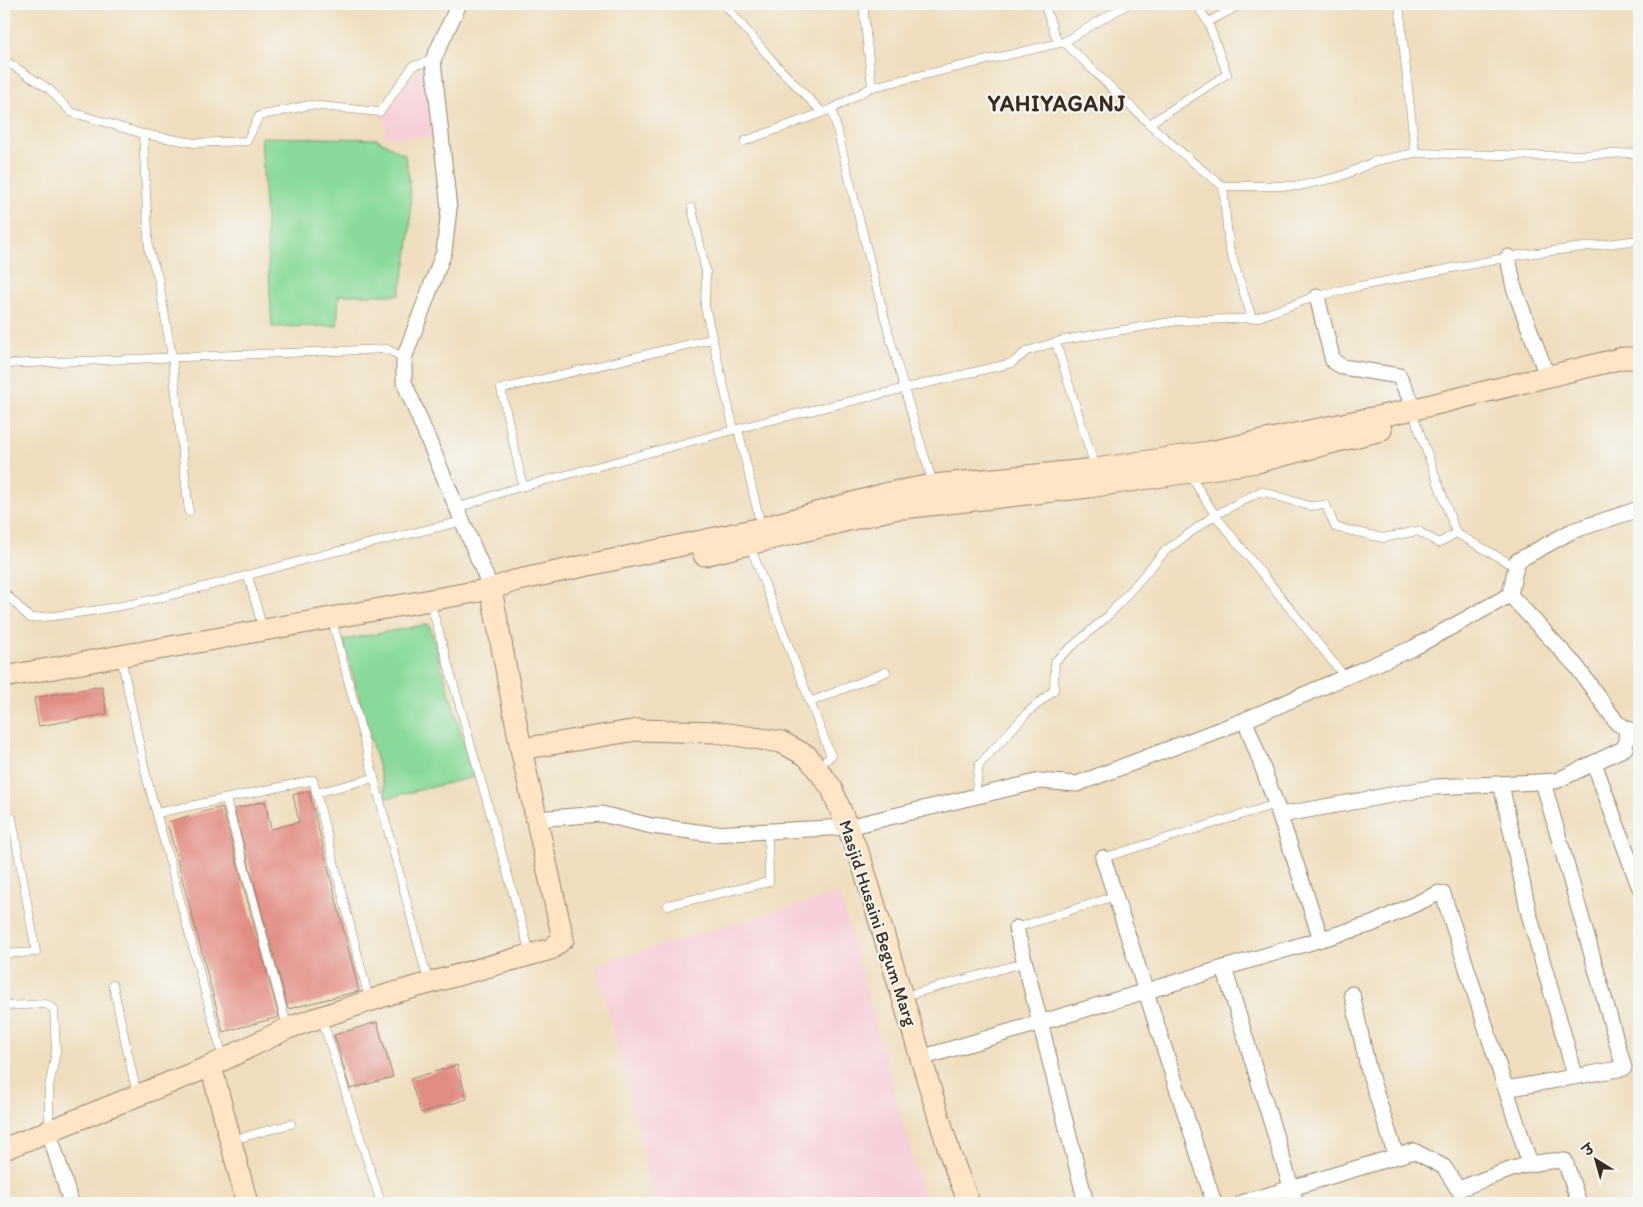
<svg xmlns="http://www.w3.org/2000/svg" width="1643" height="1207" viewBox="0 0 1643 1207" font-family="Itim,'Playpen Sans Deva',sans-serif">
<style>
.built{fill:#f6cfd8}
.green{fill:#89da9a;stroke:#62825c}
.building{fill:#e28d84}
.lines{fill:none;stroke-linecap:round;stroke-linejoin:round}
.lane-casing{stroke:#95846e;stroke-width:9}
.street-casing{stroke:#95846e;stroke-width:17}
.secondary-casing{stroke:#95846e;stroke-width:23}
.lane{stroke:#fff;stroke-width:8}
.street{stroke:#fff;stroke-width:15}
.secondary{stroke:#fde5c5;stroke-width:21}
.labels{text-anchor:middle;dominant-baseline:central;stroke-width:4.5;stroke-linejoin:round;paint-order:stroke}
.street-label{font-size:18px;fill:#3b2a1e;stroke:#f6f6f2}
.district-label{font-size:22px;font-weight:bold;letter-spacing:1px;fill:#3b2a1e;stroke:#f6f6f2}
</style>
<rect width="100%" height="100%" fill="#f6f6f2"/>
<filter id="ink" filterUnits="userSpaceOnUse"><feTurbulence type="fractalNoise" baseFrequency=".02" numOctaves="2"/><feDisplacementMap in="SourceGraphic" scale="10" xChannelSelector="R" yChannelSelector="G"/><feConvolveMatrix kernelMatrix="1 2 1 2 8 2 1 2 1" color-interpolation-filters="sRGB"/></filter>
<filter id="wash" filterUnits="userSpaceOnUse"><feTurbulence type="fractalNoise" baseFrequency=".0096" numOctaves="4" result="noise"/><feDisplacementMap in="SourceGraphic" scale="20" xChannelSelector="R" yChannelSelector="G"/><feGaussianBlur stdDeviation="1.12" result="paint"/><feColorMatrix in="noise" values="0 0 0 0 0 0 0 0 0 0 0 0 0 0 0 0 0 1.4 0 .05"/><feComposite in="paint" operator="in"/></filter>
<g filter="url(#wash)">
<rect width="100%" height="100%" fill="#efdebe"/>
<g class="built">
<path d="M428 68 435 137H386L384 116 417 71Z"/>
<path d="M839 893 926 1203H655L625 1073 595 965Z"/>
</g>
<g class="green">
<path d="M261 137 377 139 405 155C415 201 411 249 399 295H339L337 326 272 327Z"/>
<path d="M429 624 474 777 387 798 343 640Z"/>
</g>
<g id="blocks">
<g class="building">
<path d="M102 686 107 714 39 726 34 698Z"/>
<path d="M309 791 359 991 288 1009 234 809 265 801 271 829 299 822 293 795Z"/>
<path d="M222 807 279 1017 223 1032 167 822Z"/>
<path d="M377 1022 393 1077 350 1089 334 1035Z"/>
<path d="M457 1065 467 1099 421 1113 410 1079Z"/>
</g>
</g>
</g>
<g filter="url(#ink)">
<use href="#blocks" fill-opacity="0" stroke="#95846e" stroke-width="1"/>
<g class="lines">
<g class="lane-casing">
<g id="lane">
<path d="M724 4 778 67 822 112"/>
<path d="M865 4 864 14 872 87"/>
<path d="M1044 4 1058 43"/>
<path d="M1399 4 1415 153"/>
<path d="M1208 22 1242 4"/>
<path d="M1064 42C1116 92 1166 143 1223 186L1229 248 1252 318"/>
<path d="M4 60 49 89 71 112 143 134 194 143 247 141 259 116 310 105 380 112 413 66 433 60"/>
<path d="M832 109C863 235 893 359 933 483"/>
<path d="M1149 124 1227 74 1208 22 1196 4"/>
<path d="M143 134 149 251 158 277 172 357 189 512"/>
<path d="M745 141 832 109 872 87 1064 42 1128 4"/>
<path d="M1223 186H1299L1339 177 1376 161 1415 153 1539 156 1639 153"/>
<path d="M692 208 706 272 705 307 734 430"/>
<path d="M1056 343 1095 467"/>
<path d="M4 364 387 349 404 358"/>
<path d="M1416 422 1456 533 1516 567"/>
<path d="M738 429 761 526"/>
<path d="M1190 475 1215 515 1345 677"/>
<path d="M523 486 501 389 711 339"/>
<path d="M458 508 506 491 767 421 1012 363 1027 351 1063 340 1177 321 1256 318 1308 299 1355 287 1520 255 1639 240"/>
<path d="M750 546 831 756 818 767"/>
<path d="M248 576 263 629"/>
<path d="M4 592 30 618C133 611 231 579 330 553 374 542 419 532 463 521"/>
<path d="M430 601 530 953"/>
<path d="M332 620 428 981"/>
<path d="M121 657 146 775 223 1058"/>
<path d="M810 702 886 672"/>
<path d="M316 793 374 778"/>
<path d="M975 797 979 765 1027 713 1054 690 1055 661 1109 615 1166 550 1215 515 1261 491 1309 506 1326 505 1335 527 1383 538 1418 531 1439 543 1456 533"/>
<path d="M226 799 287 1026"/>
<path d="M157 813 313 780 369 999"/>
<path d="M1103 858 1276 804"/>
<path d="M668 905 769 882 768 831"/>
<path d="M1016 928 1115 896"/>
<path d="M4 954 36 952 12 818"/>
<path d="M113 985 137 1095"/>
<path d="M905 996 1026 962"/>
<path d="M4 1006 46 1004 54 1009 56 1051 49 1088V1129"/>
<path d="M322 1019 381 1203"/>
<path d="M232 1140 291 1124"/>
</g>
</g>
<g class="street-casing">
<g id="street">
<path d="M459 4 433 60 449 209 444 252 404 358V382L491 589"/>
<path d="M1508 257 1514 288 1548 378"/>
<path d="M1317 297 1333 361 1343 367 1399 376 1415 409"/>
<path d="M1510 595 1577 667 1617 723 1639 736"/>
<path d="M1245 720 1276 804 1321 939"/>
<path d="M1594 763 1639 886"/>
<path d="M1501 784 1529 914 1575 1075"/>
<path d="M1280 815 1436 787 1556 781 1625 748 1627 729"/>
<path d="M536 819 601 814 652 826 713 834 848 827 1040 781 1077 784 1245 720 1413 648 1510 595 1517 561 1572 531 1639 509"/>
<path d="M1103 858 1214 1203"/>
<path d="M1016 928 1086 1203"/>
<path d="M1224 968 1296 1203"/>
<path d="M1352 994 1368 1068 1396 1156"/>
<path d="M921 1058 1372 924 1439 893 1443 894 1530 1164"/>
<path d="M1506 1089 1624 1068 1543 782"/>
<path d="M49 1132 71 1203"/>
<path d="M1242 1203 1414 1151 1444 1167 1458 1189C1493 1177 1527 1159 1565 1161L1579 1203"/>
</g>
</g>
<g class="secondary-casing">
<g id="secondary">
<path d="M704 555 894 509 1089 487 1257 462 1381 430"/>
<path d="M4 677 491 589 514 581 762 528 888 493 933 485 1096 469 1209 452 1415 409 1623 358H1639"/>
<path d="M521 749 637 730 715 732 781 742 807 756 831 787 861 860 950 1154 969 1203"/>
<path d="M211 1066 247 1203"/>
<path d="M4 1149 211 1066 288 1028 390 994 551 949 563 939 521 749 491 589"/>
</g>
</g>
<use href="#lane" class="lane"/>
<use href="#street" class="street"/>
<use href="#secondary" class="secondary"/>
</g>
</g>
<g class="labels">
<g class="street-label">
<text transform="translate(878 923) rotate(72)">Masjid Husaini Begum Marg</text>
</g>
<g class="district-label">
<text x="1057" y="103">YAHIYAGANJ</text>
</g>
</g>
<rect width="1643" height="1207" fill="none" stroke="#f6f6f2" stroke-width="20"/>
<g transform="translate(1596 1160) rotate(323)" stroke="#f6f6f2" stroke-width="4" paint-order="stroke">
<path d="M0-4L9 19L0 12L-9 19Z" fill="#3b2a1e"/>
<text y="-8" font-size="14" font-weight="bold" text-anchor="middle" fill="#3b2a1e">उ</text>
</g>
</svg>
